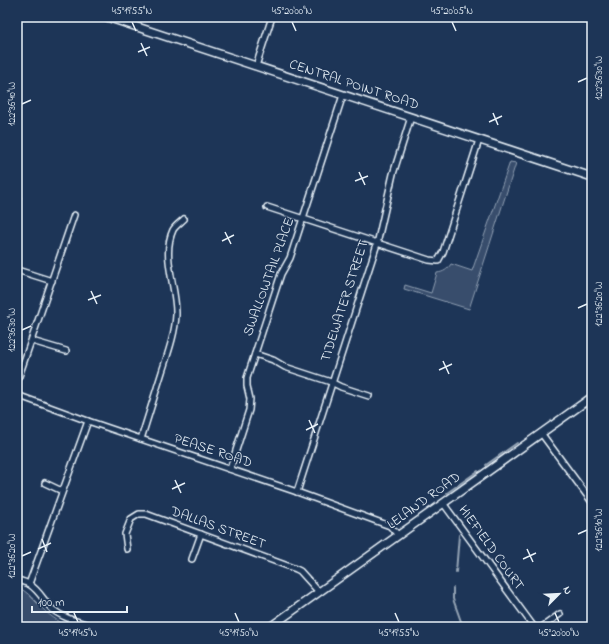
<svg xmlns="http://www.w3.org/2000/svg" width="609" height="644" viewBox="0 0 609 644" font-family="'Indie Flower',sans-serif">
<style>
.green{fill:#374d6c;stroke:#909fb2}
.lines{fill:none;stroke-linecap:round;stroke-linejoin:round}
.stream{stroke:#95a4b5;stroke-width:2}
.street-casing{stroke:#e8f1f8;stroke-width:8}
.secondary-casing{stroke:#e8f1f8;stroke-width:10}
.street{stroke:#1d3557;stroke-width:5}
.secondary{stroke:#1d3557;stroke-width:7}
.ticks{fill:none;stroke:#e8f1f8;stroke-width:1.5}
.labels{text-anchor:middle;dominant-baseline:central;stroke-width:3;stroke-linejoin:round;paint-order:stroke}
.street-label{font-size:14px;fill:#e8f1f8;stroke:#1d3557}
.neatline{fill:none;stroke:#e8f1f8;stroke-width:1.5}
.ticks-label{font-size:10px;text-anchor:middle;fill:#e8f1f8}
</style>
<rect width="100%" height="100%" fill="#1d3557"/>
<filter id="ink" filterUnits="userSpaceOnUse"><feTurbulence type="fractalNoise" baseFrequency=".025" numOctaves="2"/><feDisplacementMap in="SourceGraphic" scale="8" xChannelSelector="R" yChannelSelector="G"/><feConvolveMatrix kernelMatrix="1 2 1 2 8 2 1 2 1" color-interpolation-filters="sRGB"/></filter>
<g filter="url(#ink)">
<g class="green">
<path d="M510 162 516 163 469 309 404 289 405 285 431 293 437 273C444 272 447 270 451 264L472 271Z"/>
<path d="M17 587C29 592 34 601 43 609 52 618 61 623 72 627H17Z"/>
</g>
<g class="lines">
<g class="stream">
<path d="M486 465 517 443"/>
<path d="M447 493 478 471"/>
<path d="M456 572 459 535"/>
<path d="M453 588V599L463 627"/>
</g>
<g class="street-casing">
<g id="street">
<path d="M256 66 272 17"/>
<path d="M17 199 18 196"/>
<path d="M267 207 429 260 438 261 443 252 479 140"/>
<path d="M17 270 52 281"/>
<path d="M32 341 66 351"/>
<path d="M255 354 273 360 285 367 331 382 341 387 369 396"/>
<path d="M17 382 74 215"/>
<path d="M17 395 88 421 297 492 390 526 398 535"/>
<path d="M541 433 592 502"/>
<path d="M141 439C148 417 155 394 162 372 168 353 175 334 176 315 177 288 161 256 173 230 175 226 181 222 184 219"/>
<path d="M230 469 249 410 250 399 247 386V378L281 274 290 258 292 252 343 95"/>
<path d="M45 483 62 491"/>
<path d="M297 492 377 244 393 174 411 117"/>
<path d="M443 503 534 627"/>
<path d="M127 549 125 534 131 519 139 514H146L296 569 300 571 319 592"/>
<path d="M192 559 201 534"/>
<path d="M17 580C21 581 25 582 29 584 39 590 44 601 52 609 64 619 80 622 95 627"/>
<path d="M29 584 88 421"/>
<path d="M542 627 560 614"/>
</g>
</g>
<g class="secondary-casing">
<g id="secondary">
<path d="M107 17 592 177"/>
<path d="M270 627 592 397"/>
</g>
</g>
<use href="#street" class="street"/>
<use href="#secondary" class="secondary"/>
</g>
</g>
<path class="ticks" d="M132 22 136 31M292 22 296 31M452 22 456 31M141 43 147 56M138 52 150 47M578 82 587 78M22 104 31 100M493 113 498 125M489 122 502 116M359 172 365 185M355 181 368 176M225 232 231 244M222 241 234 235M91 291 97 304M88 300 101 295M578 308 587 304M22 330 31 326M443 361 449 374M439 370 452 364M309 420 315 433M306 430 318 424M175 480 181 493M172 489 185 483M578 534 587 530M42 539 47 552M38 549 51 543M527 549 533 562M22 556 31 552M523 559 536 553M74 613 78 622M235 613 239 622M395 613 399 622M555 613 559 622"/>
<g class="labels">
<g class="street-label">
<text transform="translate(354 85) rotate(18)">CENTRAL POINT ROAD</text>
<text transform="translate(269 277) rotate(-70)">SWALLOWTAIL PLACE</text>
<text transform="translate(345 301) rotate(-72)">TIDEWATER STREET</text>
<text transform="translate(213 451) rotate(18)">PEASE ROAD</text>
<text transform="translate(424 501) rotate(-36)">LELAND ROAD</text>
<text transform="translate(218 528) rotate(20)">DALLAS STREET</text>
<text transform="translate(491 548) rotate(54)">HIEFIELD COURT</text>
</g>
</g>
<rect width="609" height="644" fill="none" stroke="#1d3557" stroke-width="44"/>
<g transform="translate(559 594) rotate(66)" stroke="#1d3557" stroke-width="3" paint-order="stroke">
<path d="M0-3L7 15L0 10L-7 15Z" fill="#e8f1f8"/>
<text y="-6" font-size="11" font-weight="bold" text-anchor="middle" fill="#e8f1f8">N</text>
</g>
<path d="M32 606v6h95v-6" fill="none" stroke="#e8f1f8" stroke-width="2"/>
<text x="38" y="606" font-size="12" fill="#e8f1f8" stroke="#1d3557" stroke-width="3" paint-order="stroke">100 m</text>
<rect x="22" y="22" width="565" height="600" class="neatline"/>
<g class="ticks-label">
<text x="132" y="14">45°19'55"N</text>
<text x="292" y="14">45°20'00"N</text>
<text x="452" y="14">45°20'05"N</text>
<text transform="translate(598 78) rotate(-90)" y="4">122°36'30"W</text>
<text transform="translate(11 104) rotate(-90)" y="4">122°36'40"W</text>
<text transform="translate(598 304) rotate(-90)" y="4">122°36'20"W</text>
<text transform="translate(11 330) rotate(-90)" y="4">122°36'30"W</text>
<text transform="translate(598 530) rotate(-90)" y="4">122°36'10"W</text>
<text transform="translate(11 556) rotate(-90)" y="4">122°36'20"W</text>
<text x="78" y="636">45°19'45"N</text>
<text x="239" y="636">45°19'50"N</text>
<text x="399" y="636">45°19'55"N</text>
<text x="559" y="636">45°20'00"N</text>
</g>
</svg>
